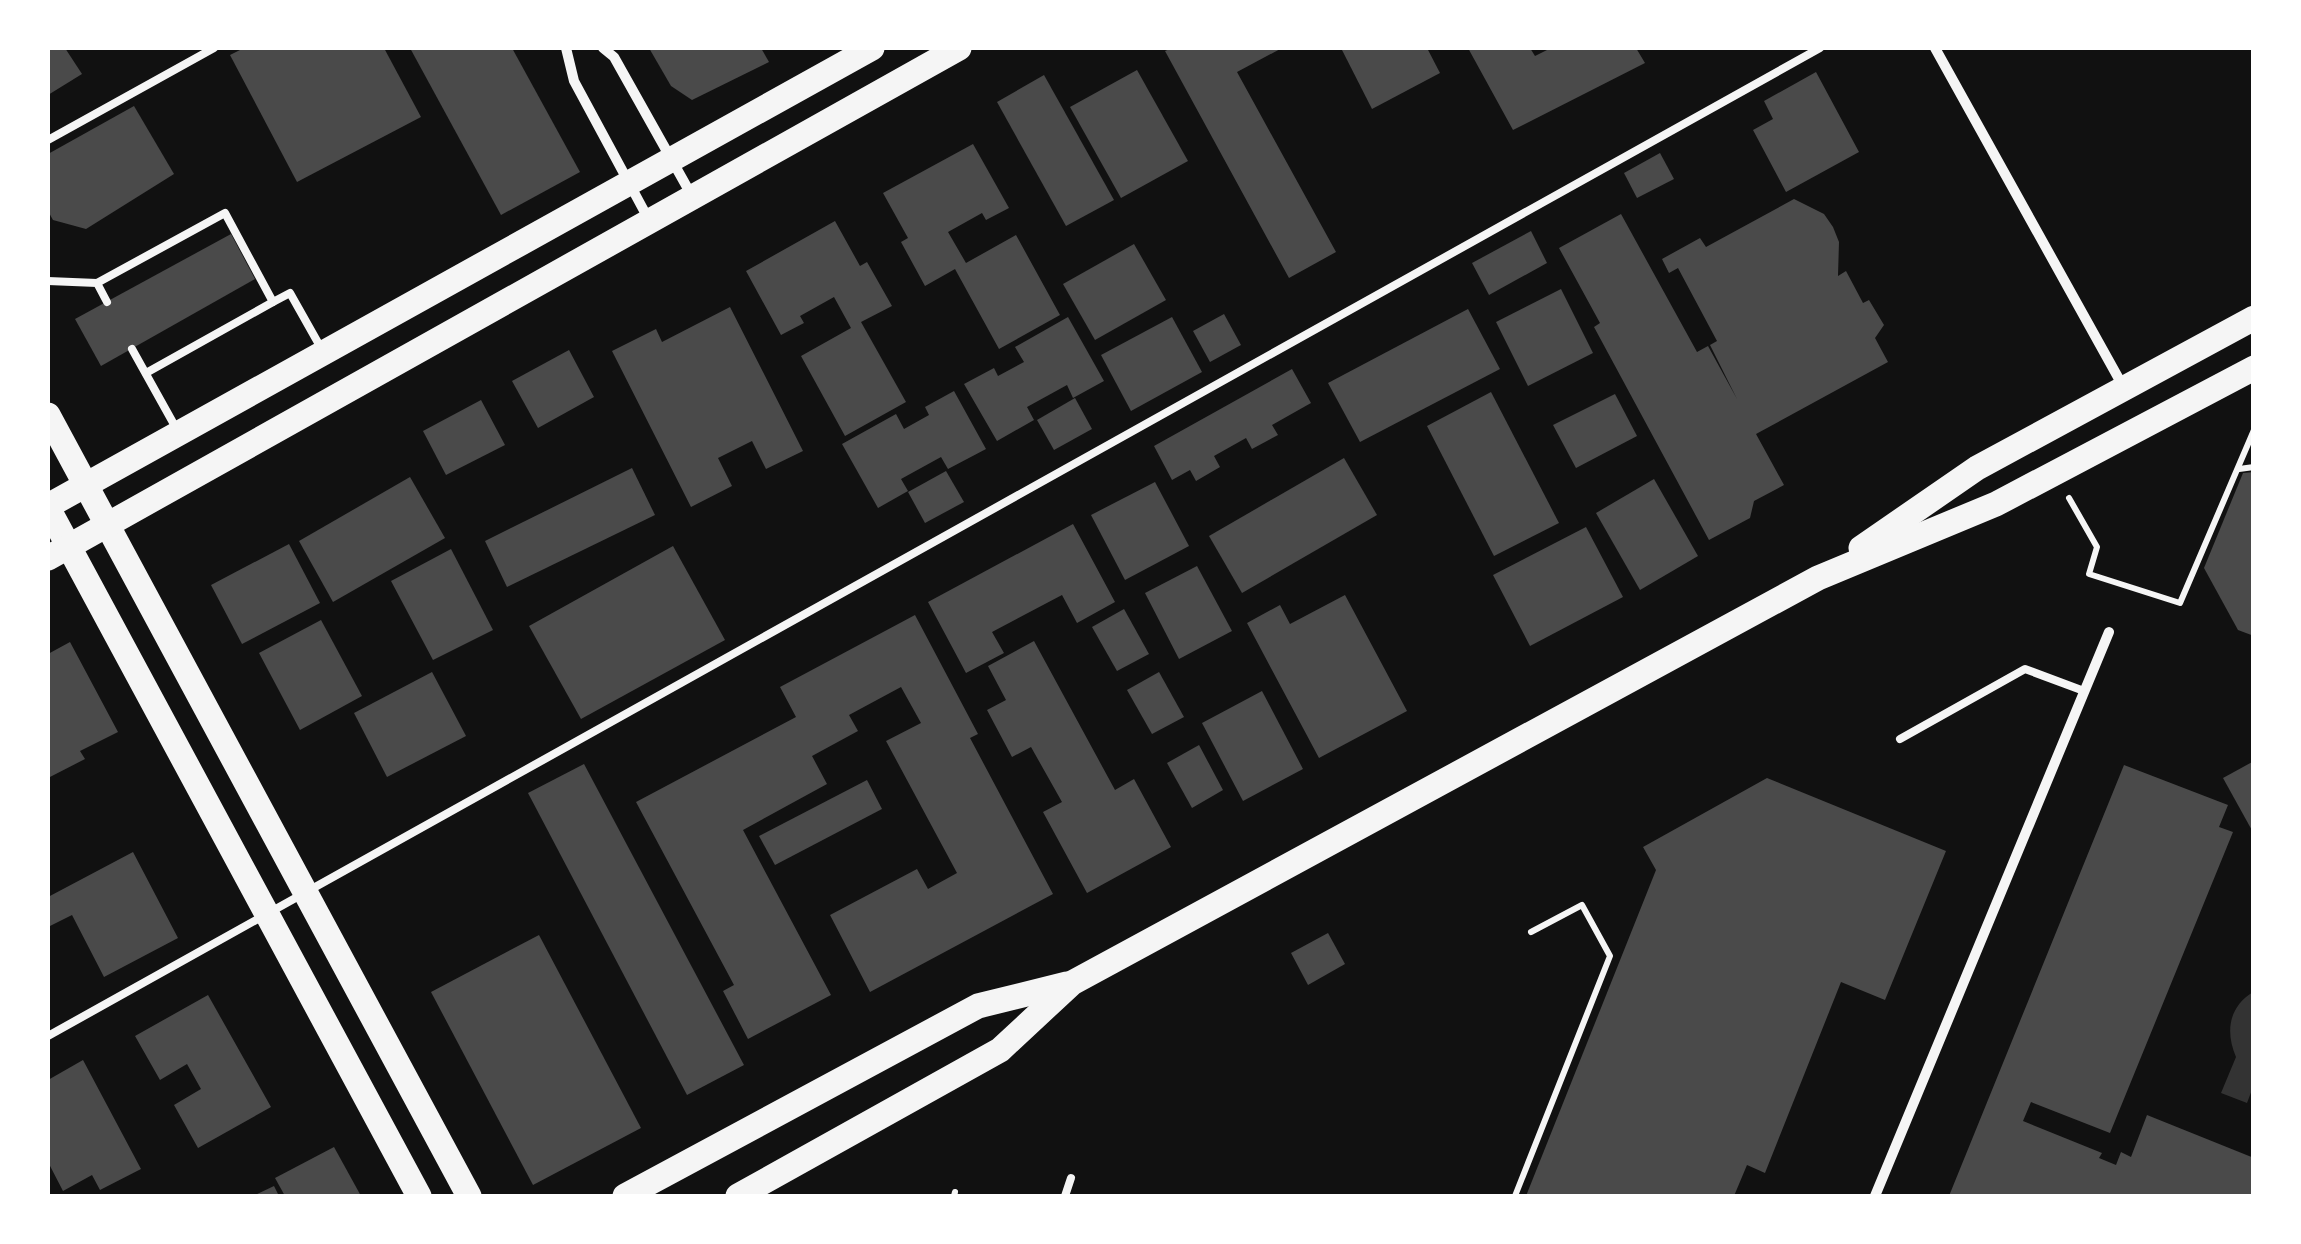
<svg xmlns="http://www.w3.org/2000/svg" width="2301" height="1244" viewBox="0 0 2301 1244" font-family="Quicksand,sans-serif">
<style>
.water{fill:#333}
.building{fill:#4a4a4a}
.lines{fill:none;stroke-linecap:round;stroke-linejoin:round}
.path{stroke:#f5f5f5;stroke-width:6}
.service{stroke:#f5f5f5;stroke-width:8}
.minor{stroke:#f5f5f5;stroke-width:10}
.primary{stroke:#f5f5f5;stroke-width:25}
</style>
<rect width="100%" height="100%" fill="#111"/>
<path class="water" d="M2253 992V1087L2247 1103 2221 1093 2236 1057C2225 1031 2229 1007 2253 992Z"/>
<g class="building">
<path d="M48 48H65L82 74 48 95Z"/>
<path d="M244 48H384L421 117 297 182 230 55Z"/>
<path d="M410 48H512L580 172 501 215Z"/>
<path d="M649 48H761L769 62 692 100 671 86Z"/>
<path d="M1172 48H1282L1237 72 1336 252 1289 278 1165 51Z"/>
<path d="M1341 48H1427L1440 73 1372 109Z"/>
<path d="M1468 48H1530L1535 56 1551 48H1636L1645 63 1513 130Z"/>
<path d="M1137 70 1188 161 1121 198 1070 107Z"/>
<path d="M1816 72 1859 152 1786 192 1753 130 1773 119 1764 101Z"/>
<path d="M1044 75 1114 200 1066 226 997 102Z"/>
<path d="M134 106 174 174 86 229 53 220 48 211V154Z"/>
<path d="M973 144 1009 208 986 220 982 213 948 232 966 263 1016 235 1060 315 999 349 955 269 925 286 901 242 908 238 883 193Z"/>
<path d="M1660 153 1674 179 1637 198 1624 173Z"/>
<path d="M1794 199 1824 214 1833 227 1839 242 1838 276 1846 271 1863 303 1869 300 1884 325 1875 338 1888 362 1756 434 1784 485 1754 501 1750 518 1709 540 1594 327 1600 323 1559 248 1621 214 1697 352 1708 346 1737 399 1710 345 1717 341 1678 268 1669 273 1662 259 1700 238 1706 247Z"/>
<path d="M835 221 860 266 867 262 892 306 861 322 906 402 845 436 801 356 851 328 834 297 800 316 804 323 781 335 746 271Z"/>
<path d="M1531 231 1547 263 1489 295 1472 263Z"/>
<path d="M231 234 255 279 101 366 75 319Z"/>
<path d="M1134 244 1166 300 1095 340 1063 284Z"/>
<path d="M1561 289 1593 353 1528 386 1496 322Z"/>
<path d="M730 307 803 451 766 469 752 441 718 458 732 486 691 507 612 351 656 329 662 342Z"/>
<path d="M1468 309 1500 369 1360 442 1328 383Z"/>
<path d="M1224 314 1241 345 1210 362 1193 331Z"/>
<path d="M1068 317 1104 381 1073 398 1067 385 1027 407 1034 420 997 441 964 384 994 368 998 376 1024 362 1015 347Z"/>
<path d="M1172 317 1202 372 1131 411 1101 355Z"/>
<path d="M569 350 594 397 538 428 512 381Z"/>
<path d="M1292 369 1311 403 1272 425 1278 435 1252 449 1246 438 1214 456 1220 467 1196 481 1190 470 1172 480 1154 446Z"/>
<path d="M954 391 986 449 948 469 941 457 901 479 908 491 878 508 842 444 896 414 904 429 929 415 925 407Z"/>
<path d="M1491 392 1559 523 1494 556 1427 426Z"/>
<path d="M1615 394 1637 436 1576 468 1553 425Z"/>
<path d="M1075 398 1092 429 1054 450 1037 420Z"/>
<path d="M481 400 505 445 446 475 423 431Z"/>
<path d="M1344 458 1377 515 1242 593 1209 536Z"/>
<path d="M632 468 655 515 507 587 485 541Z"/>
<path d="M946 471 964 502 925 523 908 492Z"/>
<path d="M2254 472V636L2238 630 2204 568 2243 473Z"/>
<path d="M410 477 445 538 333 602 299 541Z"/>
<path d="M1654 479 1698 556 1640 590 1596 513Z"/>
<path d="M1155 482 1189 546 1125 580 1091 515Z"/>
<path d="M1073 524 1115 602 1077 623 1062 595 992 632 1004 653 966 673 928 602Z"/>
<path d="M1586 527 1623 597 1530 646 1493 575Z"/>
<path d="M289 544 320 603 242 644 211 585Z"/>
<path d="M673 546 725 640 581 719 529 626Z"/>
<path d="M451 549 493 630 433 660 391 581Z"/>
<path d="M1197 566 1232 631 1179 659 1145 593Z"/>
<path d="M1345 595 1407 711 1319 758 1247 623 1280 605 1290 624Z"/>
<path d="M1124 609 1149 654 1117 671 1092 627Z"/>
<path d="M915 615 978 734 970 738 1053 894 870 992 830 915 917 869 928 889 957 873 886 741 921 723 901 687 849 715 858 731 812 756 827 784 743 830 831 995 748 1039 723 991 734 985 636 802 796 717 780 687Z"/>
<path d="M321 620 362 696 300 730 259 653Z"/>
<path d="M1034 641 1115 790 1134 779 1171 847 1087 893 1043 812 1062 802 1031 747 1012 757 987 710 1006 700 988 666Z"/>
<path d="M70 642 118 732 80 751 85 759 48 778V654Z"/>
<path d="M432 672 466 736 387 777 354 713Z"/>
<path d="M1159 672 1184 717 1152 734 1127 690Z"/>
<path d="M1262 691 1303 769 1243 801 1202 723Z"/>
<path d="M1199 745 1223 790 1192 808 1167 763Z"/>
<path d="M2254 761V834L2223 778Z"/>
<path d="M584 764 744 1065 687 1095 528 793Z"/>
<path d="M2124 765 2228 805 2219 827 2233 832 2110 1133 2031 1102 2023 1121 2102 1153 2099 1158 2116 1165 2121 1152 2131 1157 2147 1115 2254 1158V1196H1949Z"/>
<path d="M1767 778 1946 851 1885 1000 1841 982 1765 1173 1747 1165 1734 1196H1526L1656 870 1643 847Z"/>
<path d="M867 780 882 809 775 865 759 836Z"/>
<path d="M133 852 178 938 104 977 72 915 48 927V897Z"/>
<path d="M1328 933 1345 964 1308 985 1291 953Z"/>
<path d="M539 935 641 1128 533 1185 431 992Z"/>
<path d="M208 995 271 1107 198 1148 174 1105 201 1089 187 1064 160 1080 135 1036Z"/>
<path d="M83 1060 141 1169 100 1190 92 1175 63 1191 48 1162V1080Z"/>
<path d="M334 1147 361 1196H285L275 1178Z"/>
<path d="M274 1186 279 1196H253Z"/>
</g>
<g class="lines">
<g class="path">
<path d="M2239 469 2254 467"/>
<path d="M2069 498 2097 547 2089 574 2180 603 2254 430"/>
<path d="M954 1196 955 1192"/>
<path d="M1515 1196 1610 956 1582 905 1531 932"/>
</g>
<g class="service">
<path d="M48 140 214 48"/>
<path d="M48 281 97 283 107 302"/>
<path d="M97 283 225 213 273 302 290 293 321 348"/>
<path d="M132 349 176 428"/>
<path d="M146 373 273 302"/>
<path d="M1900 739 2025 669 2084 691"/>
<path d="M48 1036 1820 48"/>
<path d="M1065 1196 1071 1178"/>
</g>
<g class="minor">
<path d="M566 48 574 81 649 220"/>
<path d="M603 48 614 57 692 196"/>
<path d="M1935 48 2124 388"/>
<path d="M1875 1196 2109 632"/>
</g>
<g class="primary">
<path d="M48 415 469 1196"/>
<path d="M48 506 872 48"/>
<path d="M48 508 419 1196"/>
<path d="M1861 548 1977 468 2254 318"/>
<path d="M48 558 959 48"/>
<path d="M625 1196 978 1006 1067 984"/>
<path d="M738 1196 1000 1050 1072 983 1818 578 1996 504 2254 368"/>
</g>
</g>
<rect width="2301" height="1244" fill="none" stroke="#ffffff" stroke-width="100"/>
</svg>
